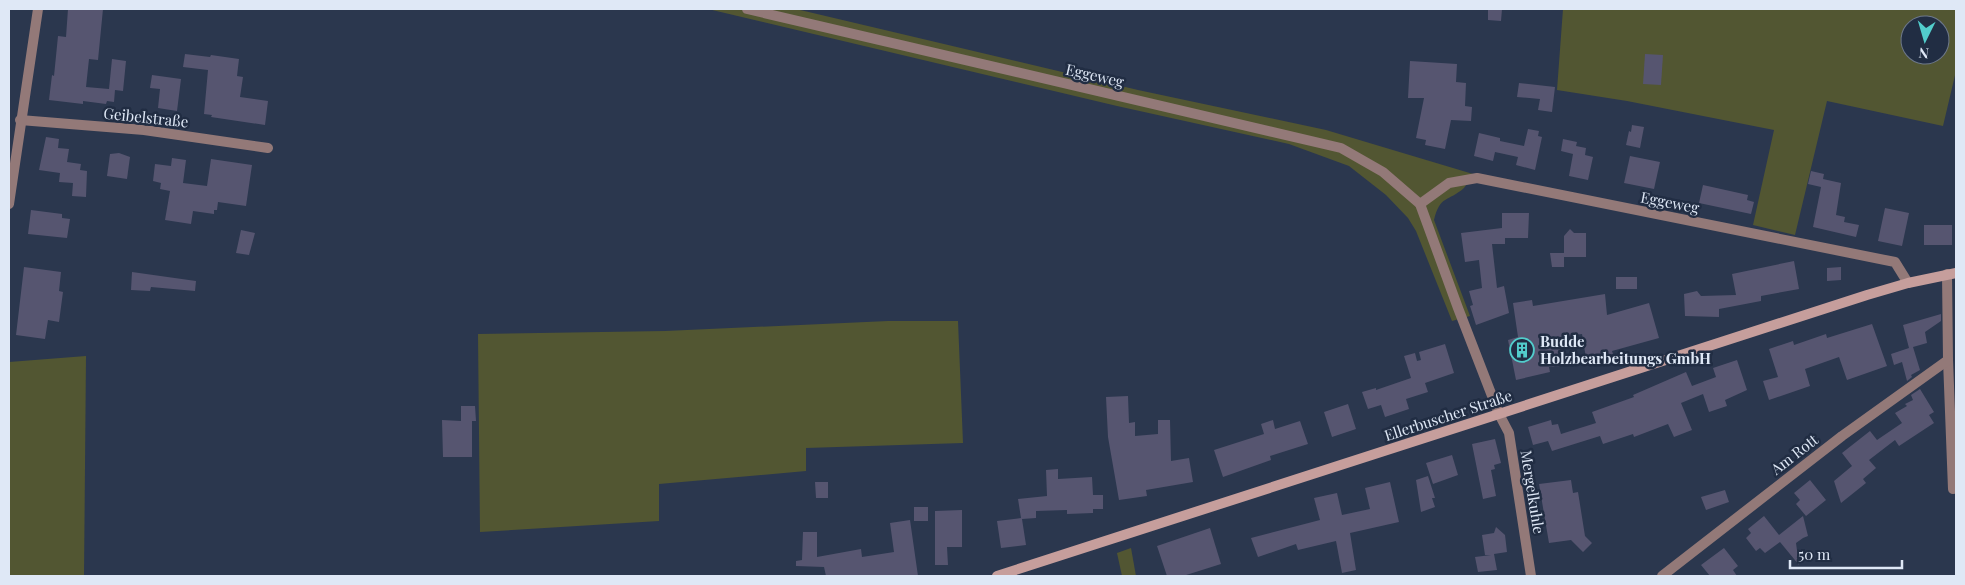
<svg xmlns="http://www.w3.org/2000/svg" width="1965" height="585" viewBox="0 0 1965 585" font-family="'Playfair Display',serif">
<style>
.green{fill:#525632;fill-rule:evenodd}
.building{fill:#565570}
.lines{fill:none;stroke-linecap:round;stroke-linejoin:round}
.minor{stroke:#937978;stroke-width:10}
.secondary{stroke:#c69e9c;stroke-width:10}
.labels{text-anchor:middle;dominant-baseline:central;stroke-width:5;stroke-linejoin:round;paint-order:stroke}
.street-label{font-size:15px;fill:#dfe8f6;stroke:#212d43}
.poi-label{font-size:15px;font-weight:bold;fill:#dfe8f6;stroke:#212d43;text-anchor:start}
</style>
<rect width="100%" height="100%" fill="#2b374e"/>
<g class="green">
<path d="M708 9H796L1138 90 1326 130 1473 174C1470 178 1467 184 1464 188 1448 202 1440 195 1434 220L1470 316 1452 321 1416 231 1408 218 1386 195 1349 166 1289 144 1117 106Z"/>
<path d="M1563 9H1956V71L1943 126 1827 101 1795 235 1753 225 1774 130 1627 101 1557 90ZM1910 25H1940V55H1910Z"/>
<path d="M888 321H958L963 443 806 448V471L659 484V521L480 532 478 334 665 331Z"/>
<path d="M86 356 84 576H9V362Z"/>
<path d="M1131 548 1136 576H1122L1117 553Z"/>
</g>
<g class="building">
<path d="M68 9H103L98 60 89 59 86 87 109 89 112 59 126 61 123 91 115 90 114 102 107 101 106 104 83 101V104L49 100 52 75 54 76 58 36 66 37Z"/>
<path d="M1488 9H1502L1501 21 1488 20Z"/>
<path d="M185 54 210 57 211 55 239 59 237 76 243 77 240 97 268 101 265 125 211 117 212 115 204 114 208 70 183 67Z"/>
<path d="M1645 54 1663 55 1661 85 1643 84Z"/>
<path d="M1410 61 1457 64 1456 82 1466 83 1465 106 1472 107 1471 121 1451 120 1445 149 1425 145 1426 140 1416 138 1424 98H1408Z"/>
<path d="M152 75 181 79 177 111 158 108 160 89 150 88Z"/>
<path d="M1519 83 1555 87 1552 112 1538 110 1540 99 1517 97Z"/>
<path d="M1632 125 1644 127 1640 148 1626 145 1629 131 1631 132Z"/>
<path d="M1528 129 1539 131 1538 136 1542 137 1535 170 1516 165 1518 157 1495 152 1493 161 1474 156 1479 133 1500 138V141L1524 146Z"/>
<path d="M46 137 59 139 58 148 69 149 67 162 81 164 80 170 87 171 86 197 72 196 73 183 59 182 60 173 39 170Z"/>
<path d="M1563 139 1577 142 1576 146 1586 148 1585 155 1593 157 1588 180 1569 176 1573 154 1561 151Z"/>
<path d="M119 153 130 157 127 179 107 176 110 154Z"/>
<path d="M1630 156 1660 162 1654 189 1624 183Z"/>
<path d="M172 158 186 160 183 183 207 186 211 159 252 165 246 206 218 202 217 210H214V214L193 211 191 224 165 220 170 191 160 189 161 183 153 181 155 164 171 166Z"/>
<path d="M1811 171 1824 174 1823 179 1841 183 1836 215 1845 217 1844 222 1859 225 1856 237 1813 227 1821 187 1808 184Z"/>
<path d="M1703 185 1748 195 1747 200 1754 202 1751 214 1699 203Z"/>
<path d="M1885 208 1909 213 1902 246 1878 241Z"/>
<path d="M31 210 62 214V218L70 219 67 238 28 234Z"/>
<path d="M1502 213H1529L1528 238H1505V244H1492L1497 288 1504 286 1509 313 1476 325 1470 306 1473 305 1469 291 1482 288 1479 260 1465 262 1461 233 1502 228Z"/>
<rect x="1924" y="225" width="28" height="20"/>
<path d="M1570 229 1574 233H1586V257H1564V236Z"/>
<path d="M241 230 255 233 249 255 236 253Z"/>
<path d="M1550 253H1564V267H1552Z"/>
<path d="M1794 261 1799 289 1761 296V301L1719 309V317L1685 316 1684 294 1697 291 1701 296 1736 295 1732 274Z"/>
<path d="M24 267 61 272 59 291 63 292 59 322 48 320 45 339 16 335Z"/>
<path d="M1841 267V280L1827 281V268Z"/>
<path d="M132 272 196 281 195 291 151 287 150 291 131 290Z"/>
<rect x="1616" y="277" width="21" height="12"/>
<path d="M1605 294 1607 315 1649 303 1659 338 1612 351 1613 354 1586 358 1582 334 1559 337 1561 366 1549 367 1550 372 1516 380 1508 340 1518 337 1513 303 1532 300 1533 306Z"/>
<path d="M1941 314V321L1925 332 1927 343 1913 347 1920 370 1911 375 1912 377 1907 381 1902 362 1894 365 1891 354 1909 348 1903 325Z"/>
<path d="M1872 324 1887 366 1847 380 1839 357 1805 369 1810 386 1769 400 1763 381 1778 377 1769 349 1793 341 1794 345 1826 334 1827 338Z"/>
<path d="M1445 344 1454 373 1425 383 1428 392 1406 399 1409 409 1385 417 1381 405 1368 409 1362 392 1376 388V390L1411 378 1404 356 1415 353 1417 361 1421 360 1419 352Z"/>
<path d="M1737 360 1747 390 1725 400 1727 406 1709 412 1703 394 1681 403 1692 430 1674 437 1668 424 1634 437 1633 434 1603 444 1600 436 1552 451 1548 441 1533 445 1528 427 1551 420 1552 425 1558 424 1561 434 1596 423 1592 412 1634 397 1633 395 1686 372 1692 386 1716 377 1713 368Z"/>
<path d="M1920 389 1934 412 1929 415 1934 423 1899 446 1895 440 1869 460 1876 468 1863 479 1866 483 1841 503 1834 481 1852 466 1842 453 1870 431 1877 440 1902 423 1895 413 1907 406 1905 404 1913 400 1911 395Z"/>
<path d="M1128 396 1129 423 1135 422V436L1158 434V420H1170L1171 461 1189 458 1193 482 1146 490 1147 496 1119 500 1108 437 1106 397Z"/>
<path d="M1348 404 1356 429 1332 437 1324 412Z"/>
<path d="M461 406H475L476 421H472V457H443L442 420 461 421Z"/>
<path d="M1273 420 1275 429 1300 421 1308 444 1270 456 1271 460 1223 477 1214 450 1264 434 1261 424Z"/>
<path d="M1495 439 1501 463 1494 465 1495 469 1491 470 1496 496 1483 499 1472 444Z"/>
<path d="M1452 455 1458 475 1433 484 1426 463Z"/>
<path d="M1058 469V479L1092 477 1093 495H1103V509H1093V513L1067 514V510L1036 511V518L1022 519 1026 545 1001 548 997 521 1021 518 1018 499 1047 496 1046 470Z"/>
<path d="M1428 476 1435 498H1432L1435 507 1421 512 1416 480Z"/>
<path d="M1571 480 1573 493 1578 492 1585 536 1592 543 1583 552 1571 540 1549 543 1539 484Z"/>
<path d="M1810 480 1826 500 1806 516 1796 504 1800 500 1794 493Z"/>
<path d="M815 482H828V498H816Z"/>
<path d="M1390 482 1399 522 1350 533 1356 570 1342 573 1336 541 1298 550 1296 544 1258 557 1251 538 1320 520 1314 498 1337 493 1342 515 1370 509 1365 488Z"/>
<path d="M1725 490 1729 502 1706 510 1701 497Z"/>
<rect x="914" y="507" width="14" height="14"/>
<path d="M962 510V547H947L948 565H935V511Z"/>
<path d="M1764 516 1779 535 1803 516 1808 536 1803 538 1796 543 1799 565 1780 542 1765 553 1760 548 1756 551 1746 538 1751 533 1748 529Z"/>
<path d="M910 520 918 576H826L824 567 796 566V561L802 560 803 532H817V557L861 549 862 557 894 552 890 523Z"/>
<path d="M1496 527 1505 535 1507 552 1494 554 1497 570 1478 572 1475 557 1491 555H1485L1482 535 1494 533Z"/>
<path d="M1210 528 1221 564 1183 576H1167L1157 546Z"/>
<path d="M1724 548 1738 566 1733 570 1737 576H1710L1701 565Z"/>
</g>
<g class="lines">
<g class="minor">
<path d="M747 9 1341 148 1383 172 1420 204 1458 308 1499 414 1509 433 1531 576"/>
<path d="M20 120 144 130 268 148"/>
<path d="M9 204 38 9"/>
<path d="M1420 204 1449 183 1477 178 1895 262 1908 283"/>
<path d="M1947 274 1948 360 1953 489"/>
<path d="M1662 576 1842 436 1948 360"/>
</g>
<path class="secondary" d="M997 576 1867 295 1908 283 1956 273"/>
</g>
<defs>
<g id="building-ring" transform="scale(1.25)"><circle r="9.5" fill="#212d43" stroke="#52cdcc" stroke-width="1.5"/><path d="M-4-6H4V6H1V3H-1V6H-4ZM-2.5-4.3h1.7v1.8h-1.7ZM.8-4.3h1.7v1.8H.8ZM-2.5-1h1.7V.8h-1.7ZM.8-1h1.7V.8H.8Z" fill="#52cdcc"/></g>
</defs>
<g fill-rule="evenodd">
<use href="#building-ring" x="1522" y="350"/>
</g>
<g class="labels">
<g class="street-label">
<text transform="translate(1095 75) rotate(13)">Eggeweg</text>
<text transform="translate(146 117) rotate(6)">Geibelstraße</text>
<text transform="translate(1670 202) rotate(11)">Eggeweg</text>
<text transform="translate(1448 415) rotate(-18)">Ellerbuscher Straße</text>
<text transform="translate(1794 454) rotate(-38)">Am Rott</text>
<text transform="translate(1533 492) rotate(81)">Mergelkuhle</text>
</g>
<g class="poi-label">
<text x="1540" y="341">Budde<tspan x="1540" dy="17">Holzbearbeitungs GmbH</tspan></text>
</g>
</g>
<rect width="1965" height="585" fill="none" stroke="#dfe8f6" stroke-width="20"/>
<g transform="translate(1925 40) rotate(185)"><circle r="24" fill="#212d43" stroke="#6d788b"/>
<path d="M0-4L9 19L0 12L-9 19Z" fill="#52cdcc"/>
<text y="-8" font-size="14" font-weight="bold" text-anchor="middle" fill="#dfe8f6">N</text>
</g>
<path d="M1790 560v8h112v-8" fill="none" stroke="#dfe8f6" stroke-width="2.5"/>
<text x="1798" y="560" font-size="15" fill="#dfe8f6" stroke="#212d43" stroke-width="4" paint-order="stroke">50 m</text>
</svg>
